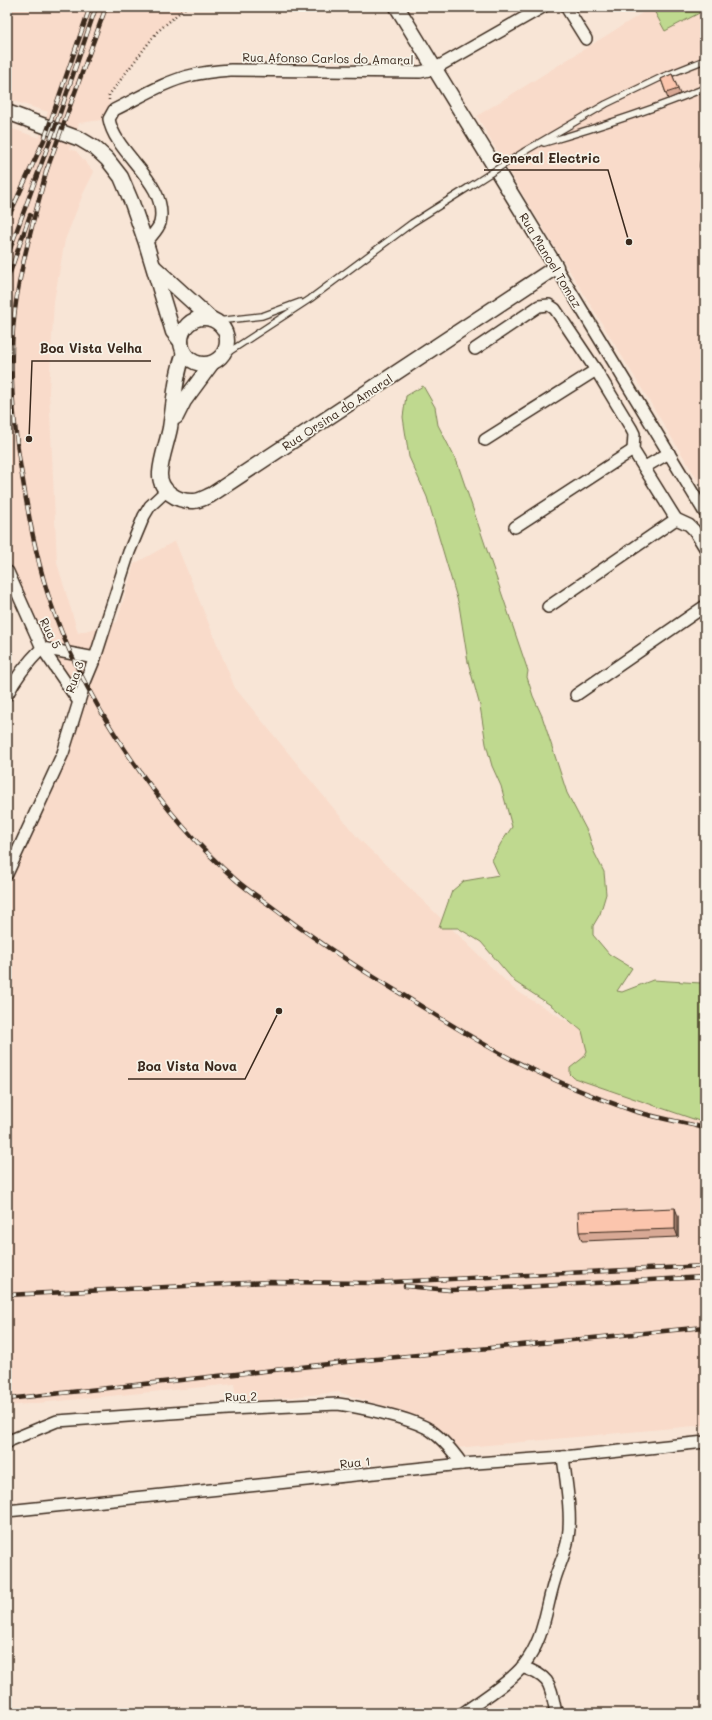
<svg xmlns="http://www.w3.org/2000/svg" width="712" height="1720" viewBox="0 0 712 1720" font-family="Mali,sans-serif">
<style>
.built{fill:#f9dbca}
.green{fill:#bfd98f;stroke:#7d8256}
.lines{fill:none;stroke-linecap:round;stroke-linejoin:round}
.service-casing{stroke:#3b2a1e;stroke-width:8}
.minor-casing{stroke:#3b2a1e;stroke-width:14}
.tertiary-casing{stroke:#3b2a1e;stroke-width:17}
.path{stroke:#3b2a1e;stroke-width:2.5;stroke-dasharray:1 3;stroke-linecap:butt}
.service{stroke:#f7f3e8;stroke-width:5.5}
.minor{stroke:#f7f3e8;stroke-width:11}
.tertiary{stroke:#f7f3e8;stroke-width:14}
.rail-casing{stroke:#3b2a1e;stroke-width:4.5}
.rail{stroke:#f7f3e8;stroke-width:3;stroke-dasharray:9;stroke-linecap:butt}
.service-bridge-casing{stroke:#3b2a1e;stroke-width:8;stroke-linecap:butt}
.service-bridge{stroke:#f7f3e8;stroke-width:5.5}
.wall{fill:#d8a995;stroke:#3b2a1e}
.shaded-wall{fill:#b08a79;stroke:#3b2a1e}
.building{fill:#fbc5ad;stroke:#3b2a1e}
.labels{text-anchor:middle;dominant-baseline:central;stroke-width:3.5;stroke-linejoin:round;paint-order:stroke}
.street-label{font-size:12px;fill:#3b2a1e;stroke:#f7f3e8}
.leader{fill:none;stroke:#3b2a1e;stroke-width:1.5}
.callout-dot{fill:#3b2a1e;stroke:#f7f3e8;stroke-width:1.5}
.callout-label{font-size:13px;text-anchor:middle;font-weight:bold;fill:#3b2a1e;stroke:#f7f3e8;stroke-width:3.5;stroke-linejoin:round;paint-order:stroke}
</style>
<rect width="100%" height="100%" fill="#f8e5d6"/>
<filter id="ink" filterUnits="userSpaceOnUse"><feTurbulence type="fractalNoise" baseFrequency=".025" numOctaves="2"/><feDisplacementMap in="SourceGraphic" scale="8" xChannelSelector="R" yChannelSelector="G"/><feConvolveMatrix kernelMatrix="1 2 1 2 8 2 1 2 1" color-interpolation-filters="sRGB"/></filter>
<g filter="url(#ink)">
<g class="built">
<path d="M7 7H186L157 32 109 95V119L79 123 70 149 76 151 94 172 83 194 65 240 54 301 49 391 57 563 78 633 117 622 134 564 175 541 235 688 358 838 515 990 587 1033 705 1079V1425L456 1448 426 1419 338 1392 237 1403 234 1384 7 1406V874L79 702 42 648 7 573V127L39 138 48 112 7 99Z"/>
<path d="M652 7H705V492L511 175 477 116Z"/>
</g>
<g class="green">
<path d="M652 7H705V10L665 31Z"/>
<path d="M423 386 435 407 438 425 457 462 528 671 527 677 533 696 542 716 567 793 588 833 594 852 604 872 606 894 600 914 593 926V935L609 954 632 968 617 991 622 992 653 980 701 983 705 985V1123L574 1078 570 1074V1068L584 1057 587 1051 582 1031 552 1006 515 982 481 942 458 928H439L452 891 464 881 499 875 492 860 501 843 512 827 501 786 492 766 486 744 480 706 468 662 459 605 427 497 409 457 403 417 406 396Z"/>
</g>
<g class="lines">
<g class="service-casing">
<g id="service">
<path d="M544 143C599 127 652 110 705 88"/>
<path d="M525 151 606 104 662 77 705 60"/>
<path d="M705 153 703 166 705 170"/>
<path d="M217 321 262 316 300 302"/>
<path d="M215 361 310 299 412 223 469 187"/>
</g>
</g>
<g class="minor-casing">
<g id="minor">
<path d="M566 7 586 39"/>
<path d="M146 243C150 237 158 230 160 223 169 182 115 155 109 119L114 110C139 98 165 81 193 75 205 72 219 71 232 70L420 72 434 69 543 7"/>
<path d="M556 267 705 513"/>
<path d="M475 349 539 306 549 305 555 309 596 370 631 428 634 434 633 450 676 519 689 525 694 530 705 548"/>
<path d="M485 440 596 370"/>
<path d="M645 467 669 453"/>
<path d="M515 527 633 450"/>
<path d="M7 573 8 572 42 648 79 702"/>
<path d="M548 607 676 519"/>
<path d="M7 695C16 677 28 662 42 648L95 658"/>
<path d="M576 695 705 606"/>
<path d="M7 874 63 753 85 682 95 658 129 552 144 516 150 506 166 491"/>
<path d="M7 1443 11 1440 57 1421 228 1409 338 1404C360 1407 405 1417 425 1427 440 1435 452 1450 462 1464"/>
<path d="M7 1511 462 1464 563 1457 705 1442"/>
<path d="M522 1667C552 1677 550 1685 556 1713"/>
<path d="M463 1713C481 1700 509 1683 523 1666 544 1640 545 1612 554 1582 558 1567 566 1553 568 1538 572 1515 566 1481 563 1457"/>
</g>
</g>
<g class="tertiary-casing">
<g id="tertiary">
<path d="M7 112 80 139 95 148 107 159 121 177 132 203 146 243 173 332 181 342"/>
<path d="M154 267 211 319"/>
<circle cx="204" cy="341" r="23"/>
<path d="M184 353C175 377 174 403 170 428 167 443 161 458 160 473 159 491 178 502 194 501 199 501 206 497 211 495L556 267 397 7"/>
<path d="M176 417 184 401 212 363"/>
</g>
</g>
<path class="path" d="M109 100V95L157 32 186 7"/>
<use href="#service" class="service"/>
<use href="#minor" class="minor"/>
<use href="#tertiary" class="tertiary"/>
<g class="rail-casing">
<g id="rail">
<path d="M47 168C34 221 17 275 13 329 9 380 14 431 23 481 30 526 39 572 55 615 89 708 162 815 236 880 246 889 257 896 268 904 308 935 350 963 393 989 433 1013 472 1039 513 1060 552 1080 593 1097 634 1111 657 1118 682 1122 705 1128"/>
<path d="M46 172 106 7"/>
<path d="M7 220 44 140 90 7"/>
<path d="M7 257 59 116 96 7"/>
<path d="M7 281 30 215"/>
<path d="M405 1286 449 1290 484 1289 705 1277"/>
<path d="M7 1295 268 1282 373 1283 705 1266"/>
<path d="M7 1399 356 1361 705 1327"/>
</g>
</g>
<use href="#rail" class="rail"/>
<g class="service-bridge-casing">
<path id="service-bridge" d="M469 187 525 151"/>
</g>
<use href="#service-bridge" class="service-bridge"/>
</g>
<g class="wall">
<path d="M672 74 680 94 668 99 661 79Z"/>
<path d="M678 1216V1237L582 1241 579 1232Z"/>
</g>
<path class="shaded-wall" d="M675 1208 678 1216V1237L675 1229Z"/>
<g class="building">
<path d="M672 74 678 89 666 93 661 79Z"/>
<path d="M675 1208V1229L579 1232 578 1212Z"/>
</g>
</g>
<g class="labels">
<g class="street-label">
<text transform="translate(328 58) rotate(1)">Rua Afonso Carlos do Amaral</text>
<text transform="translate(551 260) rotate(59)">Rua Manoel Tomaz</text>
<text transform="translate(337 412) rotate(-33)">Rua Orsina do Amaral</text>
<text transform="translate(51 633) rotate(63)">Rua 5</text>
<text transform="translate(74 677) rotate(-71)">Rua 3</text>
<text transform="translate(241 1396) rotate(-2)">Rua 2</text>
<text transform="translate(355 1462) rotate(-6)">Rua 1</text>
</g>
</g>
<path class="leader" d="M629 242L608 170H484M29 439L32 361H151M279 1011L245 1079H128"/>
<g class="callout-dot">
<circle cx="629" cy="242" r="4"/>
<circle cx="29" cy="439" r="4"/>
<circle cx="279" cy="1011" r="4"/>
</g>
<g class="callout-label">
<text x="546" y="163">General Electric</text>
<text x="91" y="353">Boa Vista Velha</text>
<text x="187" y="1071">Boa Vista Nova</text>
</g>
<rect width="712" height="1720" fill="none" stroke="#f7f3e8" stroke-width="24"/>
<rect x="12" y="12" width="688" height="1696" fill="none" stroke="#3b2a1e" stroke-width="1.5" filter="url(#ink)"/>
</svg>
